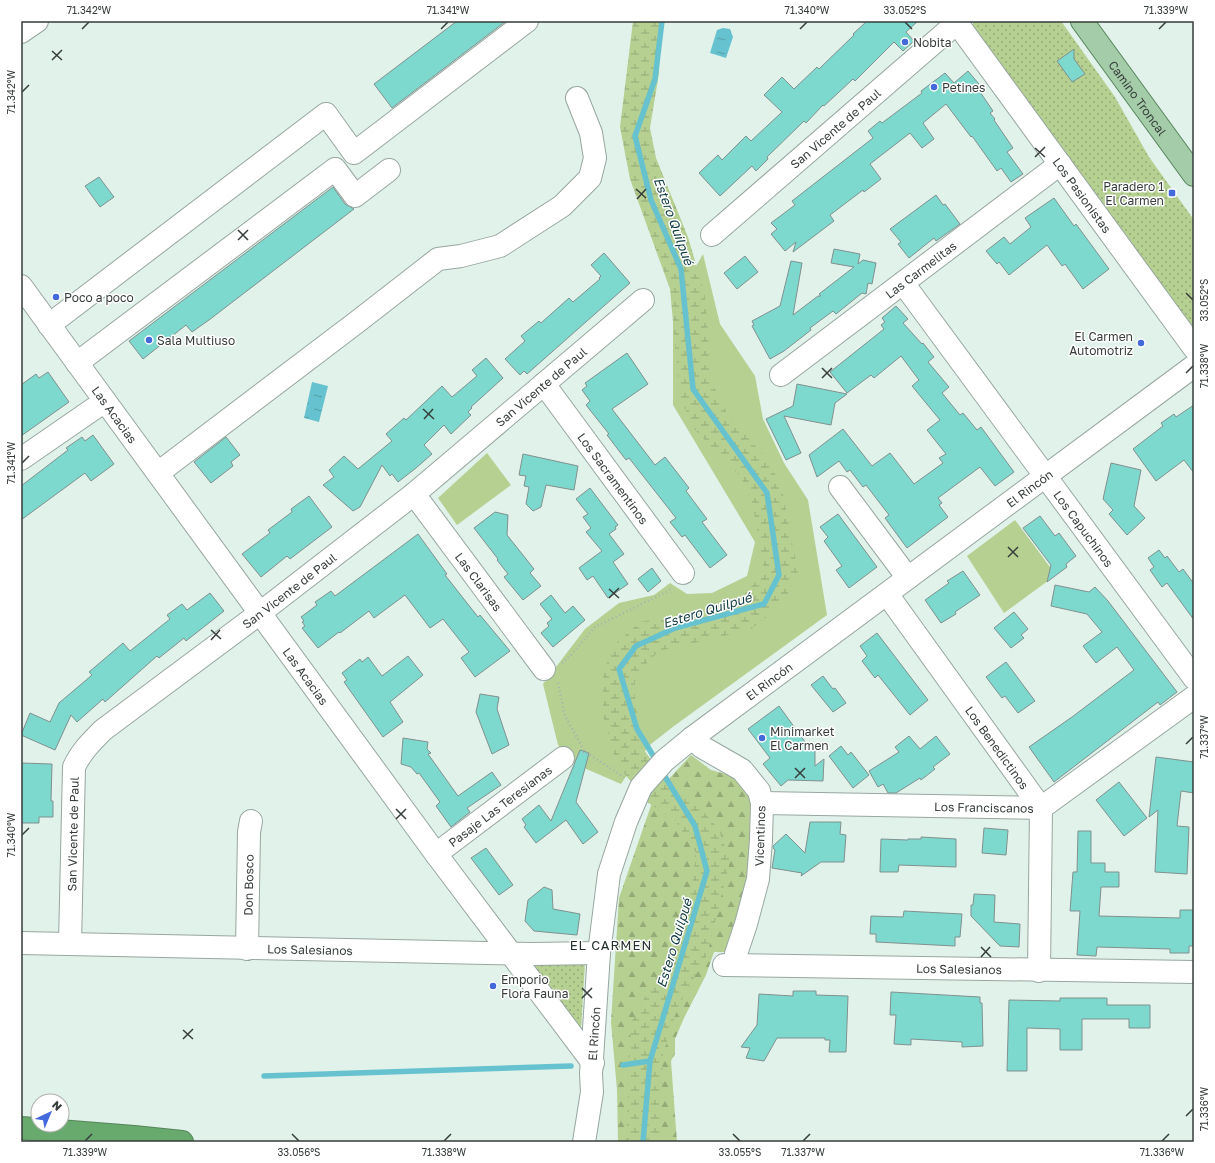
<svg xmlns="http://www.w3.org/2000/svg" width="1215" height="1163" viewBox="0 0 1215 1163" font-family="'Golos Text',sans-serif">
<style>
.grass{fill:#b6d091}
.forest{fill:url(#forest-firs)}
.wetland{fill:url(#wetland-marsh)}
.park{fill:url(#park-dots)}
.water{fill:url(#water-ripples)}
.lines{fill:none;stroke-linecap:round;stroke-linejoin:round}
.stream{stroke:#66c2ce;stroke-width:5.5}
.building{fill:#7dd8ce;stroke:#80918f}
.minor-casing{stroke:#97a7a0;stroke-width:24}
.major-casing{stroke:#56845c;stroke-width:24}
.highway-casing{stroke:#56845c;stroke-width:24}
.path{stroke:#a6b3ad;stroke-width:2.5;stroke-dasharray:1 3;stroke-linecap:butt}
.minor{stroke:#fff;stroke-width:22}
.major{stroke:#a4cca8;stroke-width:22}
.highway{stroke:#68aa6e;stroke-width:22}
.ticks{fill:none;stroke:#363d3a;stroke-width:1.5}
.poi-dot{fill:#4369db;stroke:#fff;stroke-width:1.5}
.labels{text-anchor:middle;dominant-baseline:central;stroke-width:3;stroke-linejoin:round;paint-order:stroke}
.poi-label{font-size:12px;fill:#363d3a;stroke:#fff;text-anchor:start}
.street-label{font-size:12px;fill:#363d3a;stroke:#fff}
.water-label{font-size:13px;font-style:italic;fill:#103c41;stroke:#fff}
.neighbourhood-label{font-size:13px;letter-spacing:1px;fill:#26332d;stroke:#fff}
.neatline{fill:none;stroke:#363d3a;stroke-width:1.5}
.ticks-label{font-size:10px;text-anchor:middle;fill:#363d3a}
</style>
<defs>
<pattern id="forest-firs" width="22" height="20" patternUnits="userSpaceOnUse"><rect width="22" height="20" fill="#b6d091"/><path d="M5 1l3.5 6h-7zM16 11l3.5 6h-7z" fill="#95aa77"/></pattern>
<pattern id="wetland-marsh" width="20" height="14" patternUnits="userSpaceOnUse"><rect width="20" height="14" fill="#b6d091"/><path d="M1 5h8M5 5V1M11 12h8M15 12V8" fill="none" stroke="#95aa77"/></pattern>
<pattern id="park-dots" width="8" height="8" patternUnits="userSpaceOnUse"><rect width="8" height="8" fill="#b6d091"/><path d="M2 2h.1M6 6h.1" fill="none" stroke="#95aa77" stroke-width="1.8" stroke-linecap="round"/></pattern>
<pattern id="water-ripples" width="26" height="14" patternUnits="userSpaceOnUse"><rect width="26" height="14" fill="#66c2ce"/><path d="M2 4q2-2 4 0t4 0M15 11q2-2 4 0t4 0" fill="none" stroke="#559fa8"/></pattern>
</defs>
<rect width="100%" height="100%" fill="#e1f2ea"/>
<g class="grass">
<path d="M703 254 720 324 755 376 763 419 784 463 808 500 827 615 674 726 651 744 637 760 621 784 577 765 558 745 543 684 585 629 619 603 654 595 670 583 687 594 712 593 747 576 755 542 673 405V307Z"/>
<path d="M487 453 511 485 457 525 438 498Z"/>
<path d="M1015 520 1056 575 1004 613 967 556Z"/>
</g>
<path class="forest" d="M691 755 711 770 740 778 753 800 749 881 728 952H714L706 975 684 1018 675 1039V1054L671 1061 677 1142H618L617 1090 611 1022 619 898 655 794Z"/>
<path class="wetland" d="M633 21H661L659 73 650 128 656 158 688 237 705 295 710 356V379L727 413 770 463 782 489 798 572 783 604 750 630 659 651 637 673 634 688 641 746 665 779 689 795 719 829 730 861 707 955 678 1007 663 1054 659 1142H626L631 1022 672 949 691 895 696 853 675 820 647 802 616 763 603 715V677L611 648 640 622 736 603 764 573 753 505 741 477 695 430 680 398 670 289 630 179 620 127Z"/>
<g class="park">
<path d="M976 21H1061L1115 97 1149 157 1194 220V335L971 34 973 23Z"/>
<path d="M529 960 585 962 581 1030Z"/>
</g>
<g class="water">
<path d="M723 28 730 29 733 37 726 58 710 53 717 30Z"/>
<path d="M312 382 328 386 319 422 304 418Z"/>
</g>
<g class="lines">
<g class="stream">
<path d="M657 762 637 729 619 669 636 646 675 628 764 604 779 575 767 493 693 389 681 269 651 200 635 136 655 79 662 21"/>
<path d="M623 1065 650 1061"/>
<path d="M264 1076 571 1066"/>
<path d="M643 1142 650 1061 707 871 695 826 661 770"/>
</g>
</g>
<g class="building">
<path d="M457 21H506L392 108 374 84Z"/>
<path d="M867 21H918L906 32 914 41 903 51 894 42 855 81 853 79 824 106 823 105 806 123 804 121 767 157 768 159 756 171 752 166 720 196 699 173 718 155 722 160 746 136 751 141 782 112 764 95 782 77 794 89 817 67 819 69 854 35 853 34Z"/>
<path d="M1074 49V59L1085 74 1072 82 1057 61Z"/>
<path d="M968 71 979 84 976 86 993 111 990 113 995 119 994 120 1013 148 1007 152 1023 174 1011 182 1001 168 997 171 972 136 971 137 946 104 923 123 934 139 922 148 910 133 870 164 881 179 864 192 863 190 830 215 834 221 793 252 796 242 785 251 771 234 777 229 771 223 795 205 792 201 873 138 868 131 880 121 882 123 922 93 921 91 945 73 954 83Z"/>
<path d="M99 177 114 197 100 207 85 186Z"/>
<path d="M333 187 345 204 354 209 209 320 192 332 186 325 143 359 129 341Z"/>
<path d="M936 195 943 205 945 204 960 224 936 241 934 238 909 258 898 244 901 242 890 229Z"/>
<path d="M1054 198 1074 226 1076 224 1109 269 1083 289 1065 264 1062 266 1047 245 1009 275 999 262 997 264 986 251 1004 237 1010 244 1031 227 1025 218Z"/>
<path d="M834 249 860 254 858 264 863 260 876 263 872 284 868 283 866 294 862 293 836 314 833 311 810 328 811 330 784 351 770 359 752 326 754 325 752 321 780 306 791 261 802 263 793 315 818 296H821L819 294 854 267 831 263Z"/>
<path d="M604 253 630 283 527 374 524 371 520 375 505 359 525 341 521 336 539 321 541 323 569 298 573 302 600 279 599 278 601 276 591 265Z"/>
<path d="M745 256 758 272 737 289 724 273Z"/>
<path d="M896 306 908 319 903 323 922 344 923 343 934 357 928 362 949 387 942 393 960 415 963 413 977 430 981 427 1014 472 995 486 980 467 938 498 942 503 939 505 948 517 907 548 885 518 889 515 866 485 863 487 850 470 847 472 839 461 817 477 809 455 843 429 872 466 890 453 914 484 943 463 939 458 946 454 927 430 940 420 912 386 919 380 901 356 874 378 871 375 847 393 830 372 884 329 881 325 885 322 882 318Z"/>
<path d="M627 353 648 384 612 409 655 465 665 457 689 488 686 491 707 519 702 522 727 555 710 568 685 535 682 537 670 522 676 518 629 458 626 460 607 435 609 434 586 405 590 401 582 390 587 386 585 383Z"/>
<path d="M486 358 503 378 471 407 472 408 468 412 471 415 451 434 444 425 424 445 432 454 416 468 398 482 392 474 390 476 382 465 360 507 353 511 323 485 334 477 329 470 344 456 358 469 392 441 386 434 404 418 406 420 442 386 452 397 477 376 472 370Z"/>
<path d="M48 372 69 402 21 436V385L36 374 39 378Z"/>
<path d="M797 384 847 394 835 403 831 425 784 416 801 453 786 460 766 419 793 406Z"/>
<path d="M1194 405V473L1184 460 1156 481 1133 449 1163 426 1161 423 1174 414 1176 417Z"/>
<path d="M93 435 114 464 91 481 85 473 21 520V486L68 450 66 448 82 437 85 441Z"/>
<path d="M226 437 240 455 231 462 233 466 211 483 194 462Z"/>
<path d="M523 454 578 466 574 490 546 485 541 507 533 511 526 504 529 487 524 486 526 476 519 475Z"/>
<path d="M1111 463 1141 470 1134 506 1145 518 1127 535 1109 514 1113 510 1103 499Z"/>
<path d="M590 488 618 525 615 527 616 529 609 534 624 554 613 562 628 584 608 598 593 576 587 580 579 568 602 551 586 532 591 528 583 517 588 514 576 499Z"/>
<path d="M309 496 332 527 290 559 287 556 261 577 242 554 270 533 268 530 292 512 291 509Z"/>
<path d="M495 512 508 515 507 535 534 569 530 573 541 586 523 600 504 577 508 574 497 560 498 559 474 528Z"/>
<path d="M838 514 877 567 849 588 836 570 842 566 824 541 828 537 820 527Z"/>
<path d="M1040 516 1055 536 1059 533 1076 556 1066 564 1067 567 1047 582 1051 565 1023 528Z"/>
<path d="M418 534 447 574 445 575 478 617 480 615 510 651 475 677 461 658 469 652 443 619 430 628 405 595 374 618 369 611 340 633 339 632 318 648 302 628 305 626 302 622 304 621 301 617 317 605 315 602 331 591 335 596Z"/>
<path d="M1159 550 1165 558 1167 556 1179 572 1183 569 1194 584V620L1167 583 1162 587 1150 570 1154 567 1148 558Z"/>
<path d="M652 568 661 581 648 592 638 579Z"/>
<path d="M963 571 980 595 955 612 956 614 941 623 925 600 949 583 947 581Z"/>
<path d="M1055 585 1089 592 1095 587 1108 601 1177 692 1160 705 1158 702 1054 782 1029 747 1072 717 1134 670 1117 647 1096 663 1083 646 1102 632 1087 614 1051 606Z"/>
<path d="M210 593 224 611 186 641 184 638 159 658 157 656 105 702 103 699 77 722 71 715 55 750 21 735 30 713 50 722 59 703 92 675 89 672 123 643 130 651 170 619 167 615 182 604 187 610Z"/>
<path d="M551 595 565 613 573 606 585 620 553 647 541 633 549 626 547 623 552 619 540 604Z"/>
<path d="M1014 612 1028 629 1021 635 1024 638 1011 648 994 628Z"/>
<path d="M877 633 928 700 910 715 878 675 875 678 862 661 867 656 860 646Z"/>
<path d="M408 656 423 675 390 702 403 722 383 737 344 682 347 680 342 673 360 659 362 662 368 657 382 676Z"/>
<path d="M1006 662 1035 701 1018 713 1005 696 1002 698 986 677Z"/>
<path d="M823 676 833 689 835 688 846 703 833 712 811 685Z"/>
<path d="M480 694 499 697 497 709 509 745 492 754 476 712Z"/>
<path d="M779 706 811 750H815V766L824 759 823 781 788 780 781 786 763 764 770 758 748 729Z"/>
<path d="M909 736 920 749 936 736 950 754 933 767 935 769 921 780 920 778 896 793H888L883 784 878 787 869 771 899 752 895 747Z"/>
<path d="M403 738 428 742 427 749 431 753 428 754 458 796 492 772 501 785 467 808 470 812 451 827 436 806 440 802 419 773 417 774 411 767 401 764Z"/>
<path d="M841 746 848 755 851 752 869 775 853 788 829 756Z"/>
<path d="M580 750 589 753 576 802 598 832 583 844 566 820 536 843 524 827 526 825 522 819 539 805 551 821Z"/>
<path d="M1156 757 1194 762V793L1181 791 1177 826 1189 827 1187 874 1155 872 1158 810 1149 817Z"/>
<path d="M21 763 52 764 51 801H53V817H39V823H21Z"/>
<path d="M1119 782 1147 818 1124 836 1096 800Z"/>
<path d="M810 822H841L840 834 846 835 844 862H821L801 876 802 873 772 868 775 850 773 848V846L786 834 805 853Z"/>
<path d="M984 828 1008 830 1006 855 982 853Z"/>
<path d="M1078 831H1091V863H1105V872H1119V887H1101L1099 916 1180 918V910H1194V946H1189V953H1170V949L1097 947 1096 956 1077 955 1080 911H1070L1073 872H1077Z"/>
<path d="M921 837 956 839V867L899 865 898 872H880L881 839 908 840V839H921Z"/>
<path d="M486 848 513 885 499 895 471 858Z"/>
<path d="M544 887 552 890 553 909 580 914 577 935 534 931 525 921 528 900Z"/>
<path d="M974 894 995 895 994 922 1020 924 1019 947 1000 946 971 916V905H973Z"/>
<path d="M904 911 962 914 960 937H955V946L876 942V934H870L871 916 903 917Z"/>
<path d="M793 991H816V995L848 996 846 1052H829L830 1040H825V1038H777L764 1061 746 1058 750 1048 741 1047 757 1025 759 994 793 996Z"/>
<path d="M891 992 980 997V1003H982L983 1046 962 1047V1042L911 1039V1045L894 1044 896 1015H890Z"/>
<path d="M1060 998H1107V1005H1150V1028H1129V1019H1082V1050H1060V1029L1027 1028V1071H1007L1009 1000 1060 1001Z"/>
</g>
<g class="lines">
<g class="minor-casing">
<g id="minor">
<path id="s1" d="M957 23 1194 348"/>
<path d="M21 32 37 21"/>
<path id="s2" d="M712 235 959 21"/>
<path id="s3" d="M903 283 1194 678"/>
<path id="s4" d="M21 286 436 854 593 1063"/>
<path d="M49 325 326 114 354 153 527 21"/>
<path d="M77 363 335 169 355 196 389 170"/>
<path id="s5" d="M781 375 1060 164"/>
<path id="s6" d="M544 384 683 573"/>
<path d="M21 459 105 401"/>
<path d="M158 473 357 322 438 259 461 256 500 246 562 206 590 178 595 158 591 133 577 98"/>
<path d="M840 487 908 578"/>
<path id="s7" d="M414 494 544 669"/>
<path id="s8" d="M887 594 1041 808 1039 971"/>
<path d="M692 738 702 747 742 770 759 791 762 803 761 840 758 879 746 924 736 954 738 965"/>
<path id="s9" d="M762 803 1041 808 1194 697"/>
<path id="s10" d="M436 854 563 758"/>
<path id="s11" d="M21 943 531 954 599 953"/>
<path id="s12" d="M70 944 74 767C81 752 91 742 103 730L260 613 414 494 643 300"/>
<path id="s13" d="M247 949 249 832 251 821"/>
<path id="s14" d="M724 965 1194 972"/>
<path id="s15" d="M584 1142 592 1092 591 1074 599 953 609 874 626 822 641 787 664 761 692 738 1194 366"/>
</g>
</g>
<g class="major-casing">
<g id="major">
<path id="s16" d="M1082 21 1194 175"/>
</g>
</g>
<g class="highway-casing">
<path id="highway" d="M21 1128 134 1137 182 1142"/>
</g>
<g class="path">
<path d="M562 663 571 655 595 627 666 592 671 588"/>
<path d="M558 683 565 716 585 752"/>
<path d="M583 753 585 752 624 777"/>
</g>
<use href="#minor" class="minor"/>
<use href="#major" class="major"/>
<use href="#highway" class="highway"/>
</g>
<path class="ticks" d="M905 22 912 29M82 29 89 22M441 29 448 22M800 29 807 22M1159 29 1166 22M52 51 62 60M52 60 62 50M22 92 29 85M1035 148 1045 157M1035 157 1045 147M636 189 646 198M637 199 646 189M238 230 248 240M238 240 248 230M1186 293 1193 300M822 368 832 378M1186 373 1193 366M822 378 832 368M423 409 434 419M424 419 433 409M22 463 29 456M1008 547 1018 557M1008 557 1018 547M609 589 619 598M609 598 619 588M211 630 221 639M211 640 220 630M1186 744 1193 737M795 768 805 778M795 778 805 768M396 809 406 819M396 819 406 809M22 835 29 828M981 947 991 957M981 957 990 947M582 988 592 998M582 998 592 988M183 1030 193 1039M183 1039 193 1029M1186 1116 1193 1109M292 1134 299 1141M733 1134 740 1141M85 1141 92 1134M444 1141 451 1134M803 1141 810 1134M1162 1141 1169 1134"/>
<g class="poi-dot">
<circle cx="905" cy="42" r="4"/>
<circle cx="934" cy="87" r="4"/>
<rect x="1168" y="189" width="8" height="8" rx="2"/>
<circle cx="56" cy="297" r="4"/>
<circle cx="149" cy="340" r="4"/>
<circle cx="1141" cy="343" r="4"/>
<circle cx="762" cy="738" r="4"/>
<circle cx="493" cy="986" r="4"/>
</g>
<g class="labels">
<g class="poi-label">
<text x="913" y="42">Nobita</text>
<text x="942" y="87">Petines</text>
<text x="1164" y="186" text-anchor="end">Paradero 1<tspan x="1164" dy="14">El Carmen</tspan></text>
<text x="64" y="297">Poco a poco</text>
<text x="1133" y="336" text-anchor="end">El Carmen<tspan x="1133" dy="14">Automotriz</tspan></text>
<text x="157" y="340">Sala Multiuso</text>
<text x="770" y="731">Minimarket<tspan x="770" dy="14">El Carmen</tspan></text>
<text x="501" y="979">Emporio<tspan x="501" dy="14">Flora Fauna</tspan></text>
</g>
<g class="street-label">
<text stroke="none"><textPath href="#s16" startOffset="95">Camino Troncal</textPath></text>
<text stroke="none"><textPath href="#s2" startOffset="163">San Vicente de Paul</textPath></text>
<text stroke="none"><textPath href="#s1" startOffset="213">Los Pasionistas</textPath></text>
<text stroke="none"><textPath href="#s5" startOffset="175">Las Carmelitas</textPath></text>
<text stroke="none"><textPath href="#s12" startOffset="781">San Vicente de Paul</textPath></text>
<text stroke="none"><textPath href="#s4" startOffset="159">Las Acacias</textPath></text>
<text stroke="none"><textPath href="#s6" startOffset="117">Los Sacramentinos</textPath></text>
<text stroke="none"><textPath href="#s15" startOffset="853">El Rincón</textPath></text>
<text stroke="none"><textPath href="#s3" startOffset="305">Los Capuchinos</textPath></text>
<text stroke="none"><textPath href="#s7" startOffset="109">Las Clarisas</textPath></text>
<text stroke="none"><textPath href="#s12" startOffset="457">San Vicente de Paul</textPath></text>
<text stroke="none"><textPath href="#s4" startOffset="483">Las Acacias</textPath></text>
<text stroke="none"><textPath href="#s15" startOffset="529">El Rincón</textPath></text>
<text stroke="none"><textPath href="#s8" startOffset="189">Los Benedictinos</textPath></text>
<text stroke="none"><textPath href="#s10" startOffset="80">Pasaje Las Teresianas</textPath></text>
<text stroke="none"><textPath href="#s9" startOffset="222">Los Franciscanos</textPath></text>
<text stroke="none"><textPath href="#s12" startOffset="110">San Vicente de Paul</textPath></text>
<text transform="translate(760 836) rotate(-88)">Vicentinos</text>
<text stroke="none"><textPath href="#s13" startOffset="64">Don Bosco</textPath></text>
<text stroke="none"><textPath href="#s11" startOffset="289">Los Salesianos</textPath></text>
<text stroke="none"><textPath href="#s14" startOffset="235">Los Salesianos</textPath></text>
<text stroke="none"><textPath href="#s15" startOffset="109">El Rincón</textPath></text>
</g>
<g class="water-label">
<text transform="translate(674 221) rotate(70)">Estero Quilpué</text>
<text transform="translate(707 610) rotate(-17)">Estero Quilpué</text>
<text transform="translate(674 943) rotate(-73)">Estero Quilpué</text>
</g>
<g class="neighbourhood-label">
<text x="611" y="945">EL CARMEN</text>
</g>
</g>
<rect width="1215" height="1163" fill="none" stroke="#ffffff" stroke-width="44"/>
<g transform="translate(50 1113) rotate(44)"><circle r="19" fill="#ffffff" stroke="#afb1b0"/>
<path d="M0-3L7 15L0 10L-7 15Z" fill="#4369db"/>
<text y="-6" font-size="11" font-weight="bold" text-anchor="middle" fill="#363d3a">N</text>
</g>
<rect x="22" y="22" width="1171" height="1119" class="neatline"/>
<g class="ticks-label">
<text x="89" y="14">71.342°W</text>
<text x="448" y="14">71.341°W</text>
<text x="807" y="14">71.340°W</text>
<text x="905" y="14">33.052°S</text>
<text x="1166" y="14">71.339°W</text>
<text transform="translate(11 92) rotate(-90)" y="4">71.342°W</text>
<text transform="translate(1204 300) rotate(-90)" y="4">33.052°S</text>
<text transform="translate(1204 366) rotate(-90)" y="4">71.338°W</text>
<text transform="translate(11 463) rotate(-90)" y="4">71.341°W</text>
<text transform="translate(1204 737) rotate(-90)" y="4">71.337°W</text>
<text transform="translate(11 835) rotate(-90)" y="4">71.340°W</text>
<text transform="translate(1204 1109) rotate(-90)" y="4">71.336°W</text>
<text x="85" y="1156">71.339°W</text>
<text x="299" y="1156">33.056°S</text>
<text x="444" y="1156">71.338°W</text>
<text x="740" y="1156">33.055°S</text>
<text x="803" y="1156">71.337°W</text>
<text x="1162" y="1156">71.336°W</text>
</g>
</svg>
